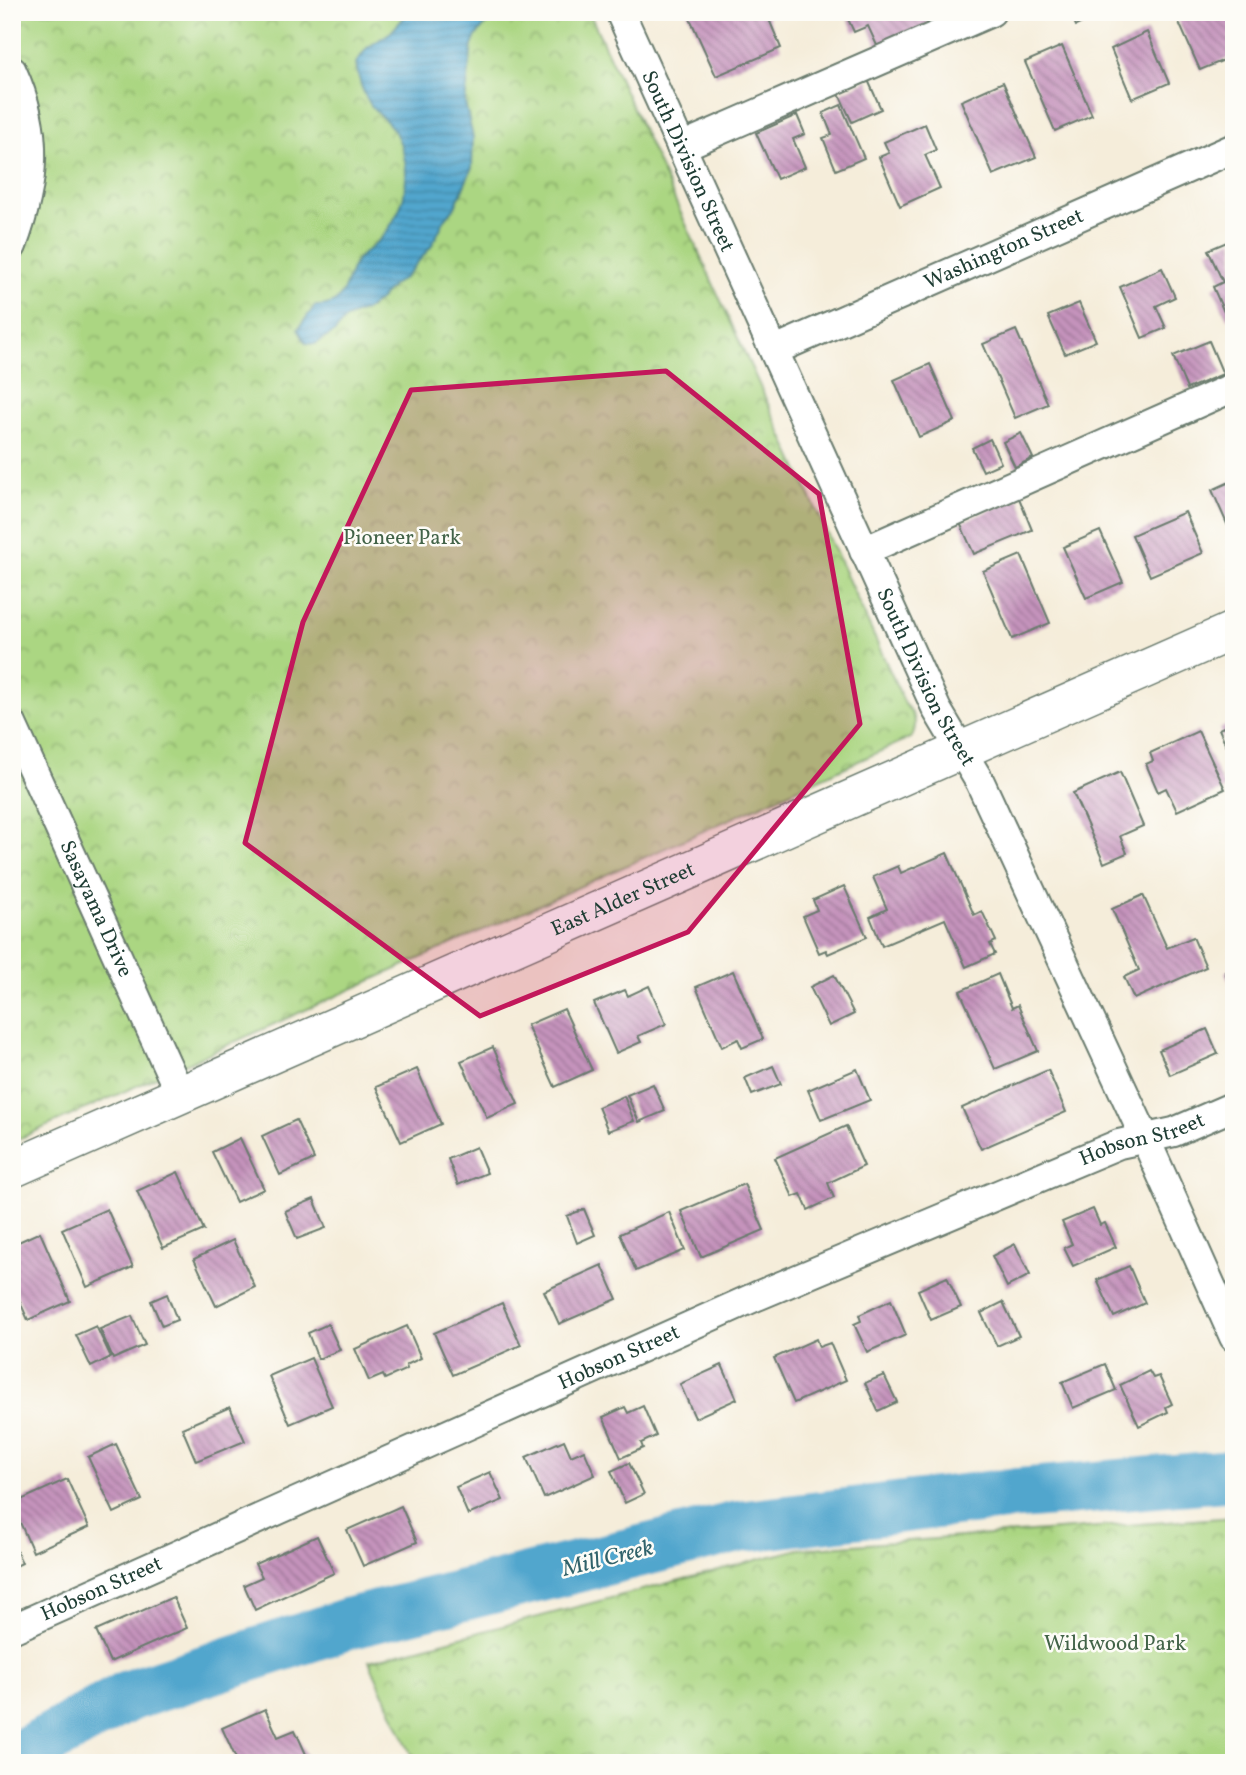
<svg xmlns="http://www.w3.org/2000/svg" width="1246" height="1775" viewBox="0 0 1246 1775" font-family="Vollkorn,serif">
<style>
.park{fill:url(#park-crowns);stroke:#658a5b;stroke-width:2}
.water{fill:url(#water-rules);stroke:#387280;stroke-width:2}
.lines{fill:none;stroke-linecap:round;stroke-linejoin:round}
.river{stroke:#51a6cd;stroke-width:52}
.building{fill:url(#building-back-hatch)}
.minor-casing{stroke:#6a7b6e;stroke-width:32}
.major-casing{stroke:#6a7b6e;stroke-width:40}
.minor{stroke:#fff;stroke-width:28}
.major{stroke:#fff;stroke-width:37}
.marked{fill:#c2185b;fill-opacity:0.2;stroke:#c2185b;stroke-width:5;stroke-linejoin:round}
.labels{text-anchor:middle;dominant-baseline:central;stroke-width:5;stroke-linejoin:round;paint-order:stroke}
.street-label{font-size:21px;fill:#1f3d34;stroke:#fdfcf7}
.park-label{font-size:21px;fill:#426348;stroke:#fdfcf7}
.water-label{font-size:23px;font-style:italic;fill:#30626a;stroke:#fdfcf7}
</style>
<defs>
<pattern id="park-crowns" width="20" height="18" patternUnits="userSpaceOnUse" patternTransform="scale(1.75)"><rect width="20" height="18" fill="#abd682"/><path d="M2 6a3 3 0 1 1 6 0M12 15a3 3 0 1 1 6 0" fill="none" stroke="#8baf6b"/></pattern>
<pattern id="water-rules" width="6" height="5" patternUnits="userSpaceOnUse" patternTransform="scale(1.75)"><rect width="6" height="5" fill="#51a6cd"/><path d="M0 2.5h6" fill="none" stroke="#4388a7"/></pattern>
<pattern id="building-back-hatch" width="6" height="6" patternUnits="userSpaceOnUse" patternTransform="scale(1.75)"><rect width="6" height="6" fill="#c593bc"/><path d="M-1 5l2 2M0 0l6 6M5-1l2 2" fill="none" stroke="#9f799a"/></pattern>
</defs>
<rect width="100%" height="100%" fill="#fdfcf7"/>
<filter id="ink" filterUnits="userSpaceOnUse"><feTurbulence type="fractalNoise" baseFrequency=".0143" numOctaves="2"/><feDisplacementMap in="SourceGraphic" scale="14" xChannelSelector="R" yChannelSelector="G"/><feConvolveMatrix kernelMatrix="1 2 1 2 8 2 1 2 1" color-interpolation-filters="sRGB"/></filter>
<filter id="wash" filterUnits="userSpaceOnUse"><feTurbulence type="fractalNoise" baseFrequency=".00686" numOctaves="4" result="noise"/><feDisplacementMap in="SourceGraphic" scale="28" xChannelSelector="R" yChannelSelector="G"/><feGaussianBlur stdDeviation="1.57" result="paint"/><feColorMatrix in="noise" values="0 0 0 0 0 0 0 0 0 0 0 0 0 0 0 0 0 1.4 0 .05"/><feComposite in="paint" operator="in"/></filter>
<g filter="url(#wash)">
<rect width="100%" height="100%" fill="#f5edda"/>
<g class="park">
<path d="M12 12H589L905 704C915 716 918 722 912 737L12 1142Z"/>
<path d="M1234 1517V1763H415L369 1661 799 1549Z"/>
</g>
<path class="water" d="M409 12H490V19L476 36 472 46 465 103 473 137 472 168 455 207 445 219 431 247 404 278 393 285 380 299 368 309 346 318 335 332 315 344 306 343 298 329 315 306C346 307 343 285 355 263 359 255 368 251 374 245 382 238 389 229 394 220 410 193 410 159 395 132 389 121 377 114 370 104 362 92 358 78 356 63L367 48 391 32Z"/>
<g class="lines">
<path class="river" d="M12 1760 128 1696 350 1623 738 1527 995 1496 1234 1475"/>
</g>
<g id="blocks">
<g class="building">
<path d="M687 12H766L781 48 716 76Z"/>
<path d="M851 12H924L930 26 879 50 868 26 854 32 846 15Z"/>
<path d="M1070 12H1105L1076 26Z"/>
<path d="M1190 12H1219L1221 16 1227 13 1234 30V34L1229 36 1234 46V56L1200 70 1177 18Z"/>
<path d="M1147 32 1169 83 1132 99 1111 49Z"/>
<path d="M1062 46 1092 115 1055 131 1025 62Z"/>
<path d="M868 80 881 109 852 122 839 94Z"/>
<path d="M1003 82 1036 157 993 175 961 101Z"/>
<path d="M841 105 864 158 836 170 823 138 832 135 823 113Z"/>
<path d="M797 115 805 134 793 139 805 167 777 179 756 133Z"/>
<path d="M925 124 936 150 925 155 940 188 900 206 879 157 889 153 884 142Z"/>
<path d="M1234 239V316L1227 319 1213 287 1223 282 1208 250Z"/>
<path d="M1162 268 1175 297 1156 306 1166 328 1142 338 1120 287Z"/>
<path d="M1079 303 1096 341 1065 354 1048 316Z"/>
<path d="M1016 330 1048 404 1015 418 983 344Z"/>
<path d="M1209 341 1223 374 1187 389 1173 356Z"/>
<path d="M930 364 955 421 919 437 894 380Z"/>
<path d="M1021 433 1033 458 1015 467 1003 442Z"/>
<path d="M990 439 1001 463 983 471 972 448Z"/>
<path d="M1234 480V532L1231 533 1212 490Z"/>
<path d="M1019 498 1032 530 974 554 960 523Z"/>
<path d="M1185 512 1203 553 1150 576 1132 535Z"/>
<path d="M1100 531 1123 582 1086 598 1063 547Z"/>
<path d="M1021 555 1050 623 1012 639 983 571Z"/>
<path d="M1234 722V763L1219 729Z"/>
<path d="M1198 731 1225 789 1177 811 1166 788 1158 792 1146 764 1153 761 1150 753Z"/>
<path d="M1120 772 1143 826 1120 836 1127 853 1104 863 1073 793Z"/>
<path d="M947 853 974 915 982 911 996 941 990 944 995 954 966 967 945 919 882 946 870 917 887 909 873 877 898 866 901 873Z"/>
<path d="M844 886 867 937 828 954 826 950 819 953 803 916 817 910 813 900Z"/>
<path d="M1143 895 1167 948 1193 937 1206 967 1134 999 1124 977 1139 970 1112 909Z"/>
<path d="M1234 968V993L1225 972Z"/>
<path d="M733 971 763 1039 742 1048 738 1039 722 1047 696 987Z"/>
<path d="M998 974 1012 1008 1018 1005 1038 1051 995 1069 960 991Z"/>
<path d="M834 975 854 1014 829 1026 810 987Z"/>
<path d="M649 986 666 1024 638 1036 641 1042 616 1053 594 1003 625 990 628 996Z"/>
<path d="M564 1009 592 1070 555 1087 527 1025Z"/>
<path d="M1207 1029 1218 1054 1170 1075 1159 1050Z"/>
<path d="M493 1047 518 1104 487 1118 461 1061Z"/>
<path d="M773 1066 781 1084 752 1095 745 1078Z"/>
<path d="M417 1069 441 1124 401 1142 376 1087Z"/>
<path d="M857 1069 870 1100 821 1120 808 1090Z"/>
<path d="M1048 1070 1066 1112 981 1149 962 1108Z"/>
<path d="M653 1084 665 1111 639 1122 627 1095Z"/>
<path d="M624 1096 634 1121 608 1131 598 1107Z"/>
<path d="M296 1120 314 1159 280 1175 262 1136Z"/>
<path d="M846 1126 864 1166 828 1183 834 1198 808 1210 801 1194 793 1197 775 1158Z"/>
<path d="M240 1138 264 1189 236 1202 212 1152Z"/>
<path d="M476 1147 487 1173 458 1185 448 1159Z"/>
<path d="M178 1172 204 1230 163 1248 137 1191Z"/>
<path d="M744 1184 764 1230 701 1257 681 1211Z"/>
<path d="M314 1199 326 1228 297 1239 285 1211Z"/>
<path d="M107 1209 133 1267 87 1287 62 1229Z"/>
<path d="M584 1209 595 1235 577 1243 567 1216Z"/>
<path d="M1093 1209 1100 1225 1105 1223 1116 1247 1073 1266 1064 1248 1072 1244 1062 1222Z"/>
<path d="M669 1212 685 1250 636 1271 620 1234Z"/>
<path d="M40 1232 70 1301 28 1320 12 1284V1245Z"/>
<path d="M233 1240 255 1287 216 1306 194 1259Z"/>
<path d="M1015 1244 1030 1275 1007 1287 992 1256Z"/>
<path d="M602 1265 617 1299 559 1324 544 1291Z"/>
<path d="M1129 1266 1145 1303 1114 1317 1097 1280Z"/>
<path d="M947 1277 961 1307 931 1320 918 1290Z"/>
<path d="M167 1294 177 1320 162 1326 151 1301Z"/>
<path d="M891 1300 906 1335 867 1352 854 1324 861 1321 859 1315Z"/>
<path d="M1003 1302 1019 1336 997 1346 981 1313Z"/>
<path d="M502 1303 521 1345 453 1375 434 1333Z"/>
<path d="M132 1316 145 1345 113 1359 100 1329Z"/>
<path d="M328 1324 340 1350 318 1359 308 1333Z"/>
<path d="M96 1326 111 1357 91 1367 76 1335Z"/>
<path d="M407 1326 421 1358 406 1365 407 1369 385 1379 383 1375 369 1381 355 1349Z"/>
<path d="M816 1339 819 1347 830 1343 846 1380 794 1403 774 1358Z"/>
<path d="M311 1358 332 1406 290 1424 269 1376Z"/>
<path d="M1105 1364 1116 1390 1073 1408 1062 1382Z"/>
<path d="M722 1365 737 1399 695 1418 680 1384Z"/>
<path d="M1149 1371 1153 1378 1159 1376 1172 1404 1166 1407 1168 1412 1139 1426 1120 1385Z"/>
<path d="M884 1375 897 1402 878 1411 865 1383Z"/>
<path d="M643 1406 656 1436 641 1443 643 1448 621 1458 603 1417 625 1407 628 1413Z"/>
<path d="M230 1407 245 1441 196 1461 182 1428Z"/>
<path d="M564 1440 571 1456 584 1450 595 1475 544 1498 526 1457Z"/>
<path d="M116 1444 142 1500 114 1513 88 1457Z"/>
<path d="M629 1463 644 1494 625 1503 611 1471Z"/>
<path d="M490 1472 503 1500 468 1515 456 1487Z"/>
<path d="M67 1479 89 1527 33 1552 12 1504Z"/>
<path d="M401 1506 417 1542 363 1566 347 1530Z"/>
<path d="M317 1536 334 1573 255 1610 244 1585 262 1577 255 1564Z"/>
<path d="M12 1541 22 1563 12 1568Z"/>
<path d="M173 1597 187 1628 110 1662 96 1631Z"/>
<path d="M265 1709 278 1737 295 1730 310 1763H238L222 1728Z"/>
</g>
</g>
</g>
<g filter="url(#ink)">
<use href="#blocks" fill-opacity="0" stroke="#6a7b6e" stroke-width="2"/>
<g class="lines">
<g class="minor-casing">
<g id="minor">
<path id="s1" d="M620 12 937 710 980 782 1145 1138 1234 1337"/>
<path d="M12 71C40 132 35 184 12 246"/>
<path d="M681 147 991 12"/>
<path id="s2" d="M775 350 1234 148"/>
<path d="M864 551 1234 387"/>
<path id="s3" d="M12 724 180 1094"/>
<path id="s4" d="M12 1629 757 1296 1119 1144 1174 1132 1234 1106"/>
</g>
</g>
<g class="major-casing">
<g id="major">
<path id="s5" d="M12 1169 1234 630"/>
</g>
</g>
<use href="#minor" class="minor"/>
<use href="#major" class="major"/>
</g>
</g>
<path class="marked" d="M666 371 819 494 860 724 688 932 480 1016 245 843 303 622 411 390Z"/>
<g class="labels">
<g class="street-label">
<text stroke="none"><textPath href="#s1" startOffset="164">South Division Street</textPath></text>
<text stroke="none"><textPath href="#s2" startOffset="250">Washington Street</textPath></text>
<text stroke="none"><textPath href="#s1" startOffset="732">South Division Street</textPath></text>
<text stroke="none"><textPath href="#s5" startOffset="668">East Alder Street</textPath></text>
<text stroke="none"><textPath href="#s3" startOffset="203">Sasayama Drive</textPath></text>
<text stroke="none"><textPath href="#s4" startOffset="1232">Hobson Street</textPath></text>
<text stroke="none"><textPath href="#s4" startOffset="665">Hobson Street</textPath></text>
<text stroke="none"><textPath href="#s4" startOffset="98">Hobson Street</textPath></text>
</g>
<g class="park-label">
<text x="402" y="538">Pioneer Park</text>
<text x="1115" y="1644">Wildwood Park</text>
</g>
<g class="water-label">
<text transform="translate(608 1559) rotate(-14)">Mill Creek</text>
</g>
</g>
<rect width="1246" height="1775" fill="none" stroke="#fdfcf7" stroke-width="42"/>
</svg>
